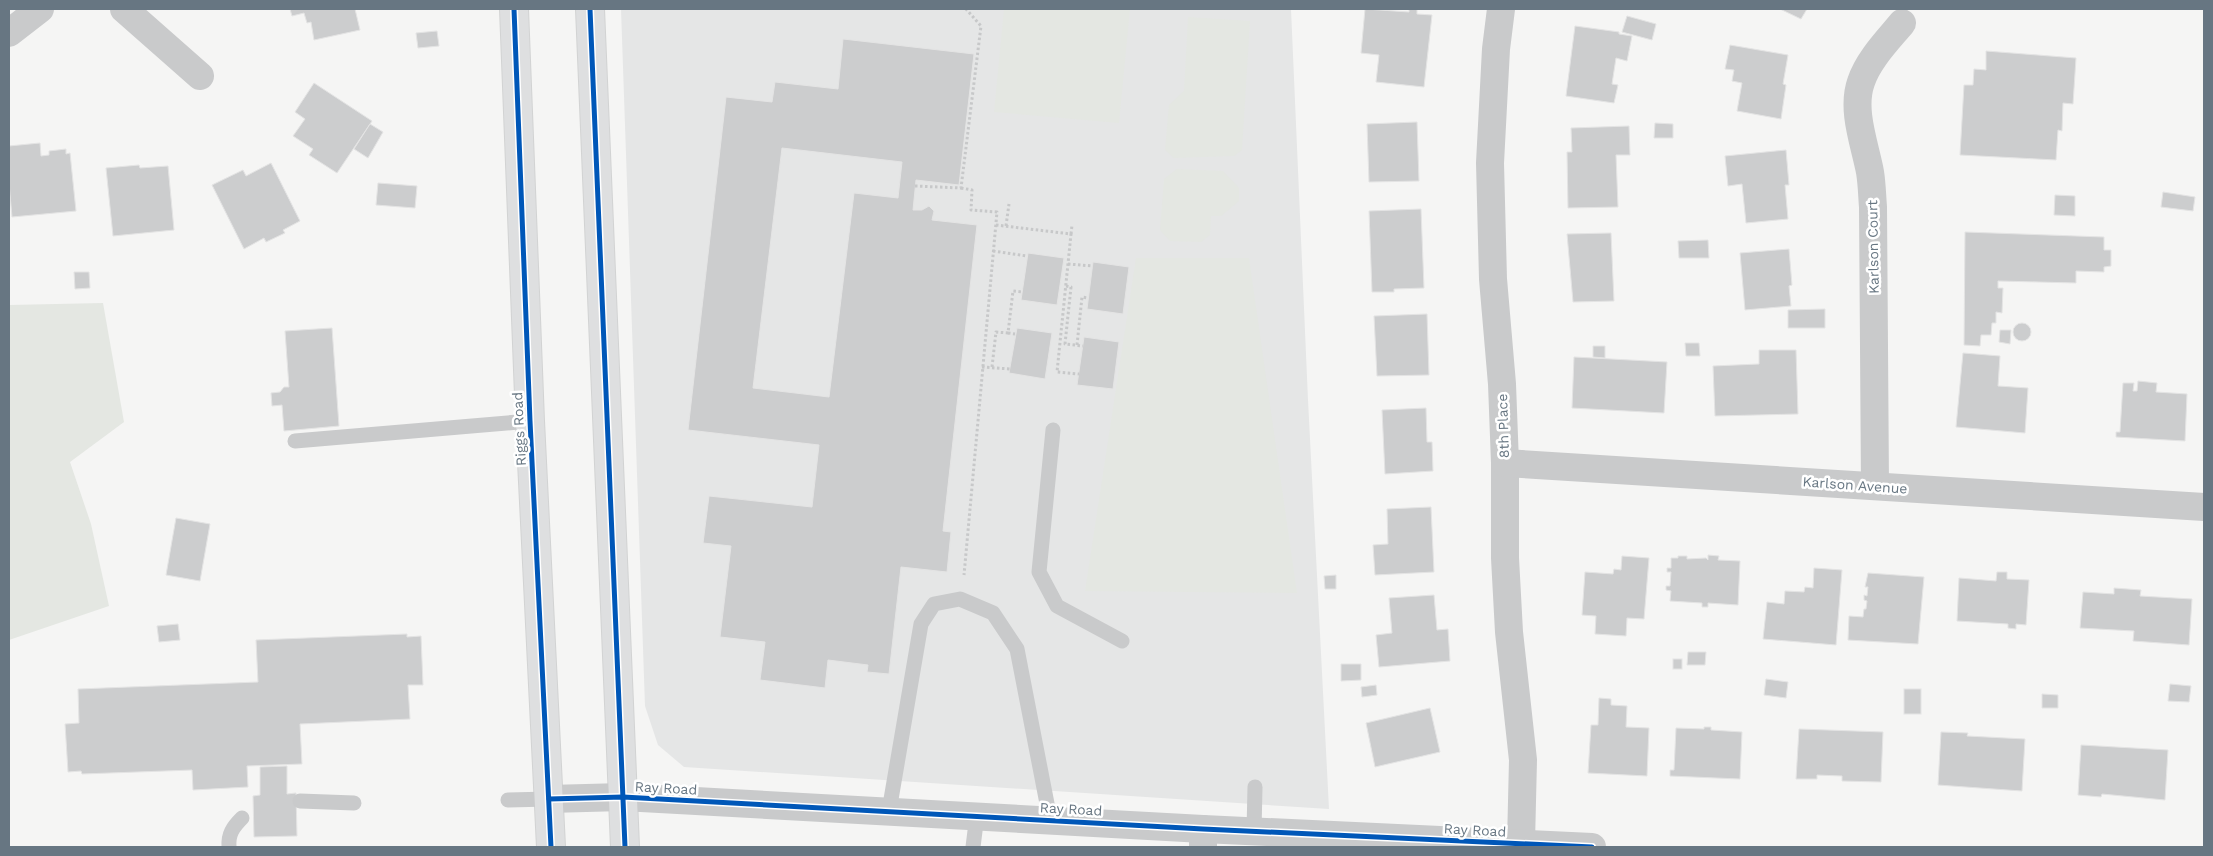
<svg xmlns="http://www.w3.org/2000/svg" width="2213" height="856" viewBox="0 0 2213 856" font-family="'Work Sans',sans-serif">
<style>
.built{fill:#e5e6e6}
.green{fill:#e4e7e2}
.building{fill:#cccdce;stroke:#e4e4e4;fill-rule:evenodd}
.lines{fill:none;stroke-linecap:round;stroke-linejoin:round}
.primary-casing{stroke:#d2d3d3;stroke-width:30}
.path{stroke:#c7c8c9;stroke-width:3;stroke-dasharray:2.5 2.5;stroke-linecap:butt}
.service{stroke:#c9cacb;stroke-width:15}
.minor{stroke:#c9cacb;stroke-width:28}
.tertiary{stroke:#c9cacb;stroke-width:28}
.primary{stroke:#dedfe0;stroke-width:28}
.cycleway-casing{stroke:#fff;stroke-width:8}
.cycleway{stroke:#0057b8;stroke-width:5}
.labels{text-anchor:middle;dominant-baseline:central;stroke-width:5;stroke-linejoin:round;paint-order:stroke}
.street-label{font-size:14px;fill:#677682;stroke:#fff}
</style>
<rect width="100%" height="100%" fill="#f5f5f4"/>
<path class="built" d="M621 9H1291L1308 400 1329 809 684 767 658 745 645 706Z"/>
<g class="green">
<path d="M1004 9H1130L1119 123 994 112Z"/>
<path d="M1188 17 1250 21 1242 150 1234 156 1174 158 1165 150 1169 105 1184 91Z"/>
<path d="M1177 169 1223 171 1239 188V201L1221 216H1211L1210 235 1201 242 1170 241 1160 230 1164 179Z"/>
<path d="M1136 258H1249L1297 593 1085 591Z"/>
<path d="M103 303 124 422 70 462 91 524 109 606 9 640V305Z"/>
</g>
<g class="building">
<path d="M290 9H355L360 30 314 40 311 22 307 23 304 13 292 16Z"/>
<path d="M1365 9 1409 12V9H1417V14L1432 15 1424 87 1376 82 1379 55 1361 53Z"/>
<path d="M1780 9H1807L1801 19Z"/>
<path d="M1627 16 1656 24 1652 40 1622 32Z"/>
<path d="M1575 26 1619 32V34L1632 36 1627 61 1616 58 1612 84 1618 85 1614 103 1566 96Z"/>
<path d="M437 31 439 46 418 48 416 33Z"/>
<path d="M843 39 974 54 959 185 916 180 913 210H922L929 206 934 211 932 220 977 225 943 531 951 532 947 572 901 567 889 674 867 672 868 665 828 660 825 688 760 680 765 642 720 637 731 546 703 543 709 496 812 507 819 445 688 430 726 97 772 102 775 82 838 89ZM782 148 902 162 898 198 854 193 829 397 753 388Z"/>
<path d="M1730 45 1788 55 1783 84 1786 85 1781 119 1737 111 1742 83 1732 81 1734 70 1725 69Z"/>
<path d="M1986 51 2076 58 2073 104 2063 103 2062 131 2058 130 2056 160 1960 155 1964 85H1973L1974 69 1986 70Z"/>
<path d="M314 83 372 121 337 173 309 155 313 149 293 136 305 119 295 112Z"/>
<path d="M1417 122 1419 181 1369 182 1367 124Z"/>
<path d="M1655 123 1673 124V138H1654Z"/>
<path d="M370 124 383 132 368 158 354 149Z"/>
<path d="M1629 126 1630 155H1616L1618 207 1568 208 1567 152H1572L1571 128Z"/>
<path d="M40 143 41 156 49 155V151L66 149V154L70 153 76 211 12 217 9 183V146Z"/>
<path d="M1786 150 1789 185H1785L1788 219 1746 223 1742 184 1728 186 1725 156Z"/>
<path d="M271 163 300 221 283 230 285 233 266 242 264 238 244 249 212 185 243 170 246 176Z"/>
<path d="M139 165 140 168 168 166 174 230 113 236 106 168Z"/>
<path d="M378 183 417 186 415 208 376 205Z"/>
<path d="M2163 192 2195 197 2193 211 2161 207Z"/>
<path d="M2055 195 2075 196V216L2054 215Z"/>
<path d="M1421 209 1424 288 1394 289V292H1372L1369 211Z"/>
<path d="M1965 232 2104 237V250H2111V266L2104 267V272L2076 271V283L1998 281V288H2003L2002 313 1996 312V323H1992L1991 335H1981L1980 346 1964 345Z"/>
<path d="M1611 233 1614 301 1573 302 1567 234Z"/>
<path d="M1708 240 1709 258H1679L1678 241Z"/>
<path d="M1789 249 1792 285 1789 286 1791 306 1745 310 1740 253Z"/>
<path d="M1028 253 1064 258 1057 305 1021 300Z"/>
<path d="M1093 262 1129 267 1123 314 1087 309Z"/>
<path d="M74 272H89L90 288 75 289Z"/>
<path d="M1825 309V328H1788V310Z"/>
<path d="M1427 314 1429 375 1377 376 1374 316Z"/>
<circle cx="2022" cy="332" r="9"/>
<path d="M332 328 339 426 284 431 282 405 272 406 271 393 280 392 284 387H289L285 331Z"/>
<path d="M1017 328 1052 333 1045 379 1009 373Z"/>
<path d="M2000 330H2011L2010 344 1999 342Z"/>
<path d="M1084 337 1119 342 1113 389 1077 385Z"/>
<path d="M1685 343H1699L1700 356H1686Z"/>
<path d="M1593 346H1605V358L1593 357Z"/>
<path d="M1759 350H1796L1798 414 1715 416 1713 366 1759 364Z"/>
<path d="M1963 353 2000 356 1998 386 2028 388 2025 433 1956 427Z"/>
<path d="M1574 357 1667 362 1664 413 1572 408Z"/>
<path d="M2138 381 2157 383 2156 392 2187 394 2185 441 2116 437V432H2120L2123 383H2134L2133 391H2137Z"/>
<path d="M1426 408 1427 442H1432L1433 471 1385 474 1382 410Z"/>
<path d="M1431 507 1434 572 1375 575 1373 545 1388 544 1387 509Z"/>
<path d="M176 518 210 524 200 581 166 575Z"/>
<path d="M1708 555 1719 556 1718 560 1740 561 1738 605 1708 603V607H1702V603L1670 601 1671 591 1666 590V586H1670L1671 572H1667V568H1671V558H1678V556H1687V559L1706 558 1708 560Z"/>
<path d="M1622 556 1649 558 1644 619 1627 618 1626 636 1595 634 1596 616 1582 615 1585 572 1613 574 1614 569 1621 570Z"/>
<path d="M1814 568 1842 570 1836 645 1763 639 1767 602 1784 604 1785 591 1804 592 1805 587 1813 588Z"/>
<path d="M1997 572H2007V579L2029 580 2026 625 2016 624V629L2008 628V624L1957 621 1959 578 1996 581Z"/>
<path d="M1868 573 1924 577 1918 644 1848 640 1849 616 1863 617 1864 609H1866L1867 601 1864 600V595L1867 596 1868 587H1865Z"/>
<path d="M1336 575V589H1325L1324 576Z"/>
<path d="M2114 588 2141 590 2140 596 2192 599 2189 645 2133 641 2134 631 2080 628 2083 592 2114 594Z"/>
<path d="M1434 595 1437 630 1448 629 1450 661 1379 667 1376 635 1392 633 1389 598Z"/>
<path d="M178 624 180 640 159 642 157 626Z"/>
<path d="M407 634V637L421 636 423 685H408L410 719 300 724 302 764 247 766 248 787 193 790 192 770 82 774 81 771 68 772 65 724 79 723 78 689 258 682 256 640Z"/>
<path d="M1688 652H1706L1705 665H1687Z"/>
<rect x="1673" y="659" width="9" height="10"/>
<path d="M1341 664H1361V680L1341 681Z"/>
<path d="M1766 679 1788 682 1786 698 1764 695Z"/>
<path d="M2170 684 2191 686 2189 702 2168 701Z"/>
<path d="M1376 685 1377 695 1362 697 1361 687Z"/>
<rect x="1904" y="689" width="17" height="25"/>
<path d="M2042 694 2058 695V708H2042Z"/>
<path d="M1599 698 1611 699V705L1627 706 1626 727 1649 728 1647 776 1588 773 1591 725H1598Z"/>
<path d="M1430 708 1440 752 1375 767 1366 723Z"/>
<path d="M1704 727H1711V730L1742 732 1740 779 1670 776V770H1674L1676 728 1704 729Z"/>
<path d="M1799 729 1883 732 1881 782 1842 781V776L1817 775V779H1796Z"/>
<path d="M1941 732 1968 733 1967 736 2025 739 2022 791 1938 785Z"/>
<path d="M2081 745 2168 750 2165 800 2102 794 2101 797 2078 795Z"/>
<path d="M287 766V794L296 793 297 836 254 837 253 796 260 795V767Z"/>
</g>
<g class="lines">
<g class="primary-casing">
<g id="primary">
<path d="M514 9 530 421 551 847"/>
<path d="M590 9 625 847"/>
</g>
</g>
<g class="path">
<path d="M915 186 961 188 981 26 966 9"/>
<path d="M961 188 972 190 971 210 997 212 964 575"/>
<path d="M996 225 1071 234 1057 372 1079 374"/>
<path d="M1006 226 1009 204"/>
<path d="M1071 234 1072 225"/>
<path d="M993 251 1027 256"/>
<path d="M1068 264 1093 266"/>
<path d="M1066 286 1071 287 1065 344 1083 346"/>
<path d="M1008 333 1015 334"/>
<path d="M1077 345 1082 297 1088 298"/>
<path d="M982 367 1010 369"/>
<path d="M992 367 996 332 1008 333 1013 291 1022 292"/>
</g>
<g class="service">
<path d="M1053 430 1039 572 1057 606 1122 641"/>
<path d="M295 441 530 421"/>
<path d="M508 800 549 799"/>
<path d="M300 801 354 803"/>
<path d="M889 811 921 624 934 604 960 599 993 613 1017 649 1050 819"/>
<path d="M1254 831 1255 787"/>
<path d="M229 847C228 834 233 827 242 818"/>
<path d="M973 847 977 815"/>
</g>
<g class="minor">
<path d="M124 9 200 76"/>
<path d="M1501 9 1496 49 1490 163 1493 279 1502 384 1505 463V558L1509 632 1523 760 1521 843"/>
<path d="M9 33 40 9"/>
<path d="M1505 463 2204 507"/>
<path d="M1875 486 1873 207C1872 195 1872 184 1870 172 1865 145 1851 110 1861 82 1868 60 1888 40 1902 23"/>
<path d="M1203 847V829"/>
</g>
<path class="tertiary" d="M549 799 623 797 1203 829 1592 847"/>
<use href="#primary" class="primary"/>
<g class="cycleway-casing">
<g id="cycleway">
<path d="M514 9 530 421 551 847"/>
<path d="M590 9 625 847"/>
<path d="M549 799 623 797 1203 829 1592 847"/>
</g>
</g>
<use href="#cycleway" class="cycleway"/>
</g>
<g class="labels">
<g class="street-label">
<text transform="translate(1873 247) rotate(-91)">Karlson Court</text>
<text transform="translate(1503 426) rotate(-92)">8th Place</text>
<text transform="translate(519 429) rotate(-93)">Riggs Road</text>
<text transform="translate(1855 485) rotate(4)">Karlson Avenue</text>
<text transform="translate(666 788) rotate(3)">Ray Road</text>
<text transform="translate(1071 809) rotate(3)">Ray Road</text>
<text transform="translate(1475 830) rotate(3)">Ray Road</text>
</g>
</g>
<rect width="2213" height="856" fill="none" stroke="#677682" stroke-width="20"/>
</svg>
